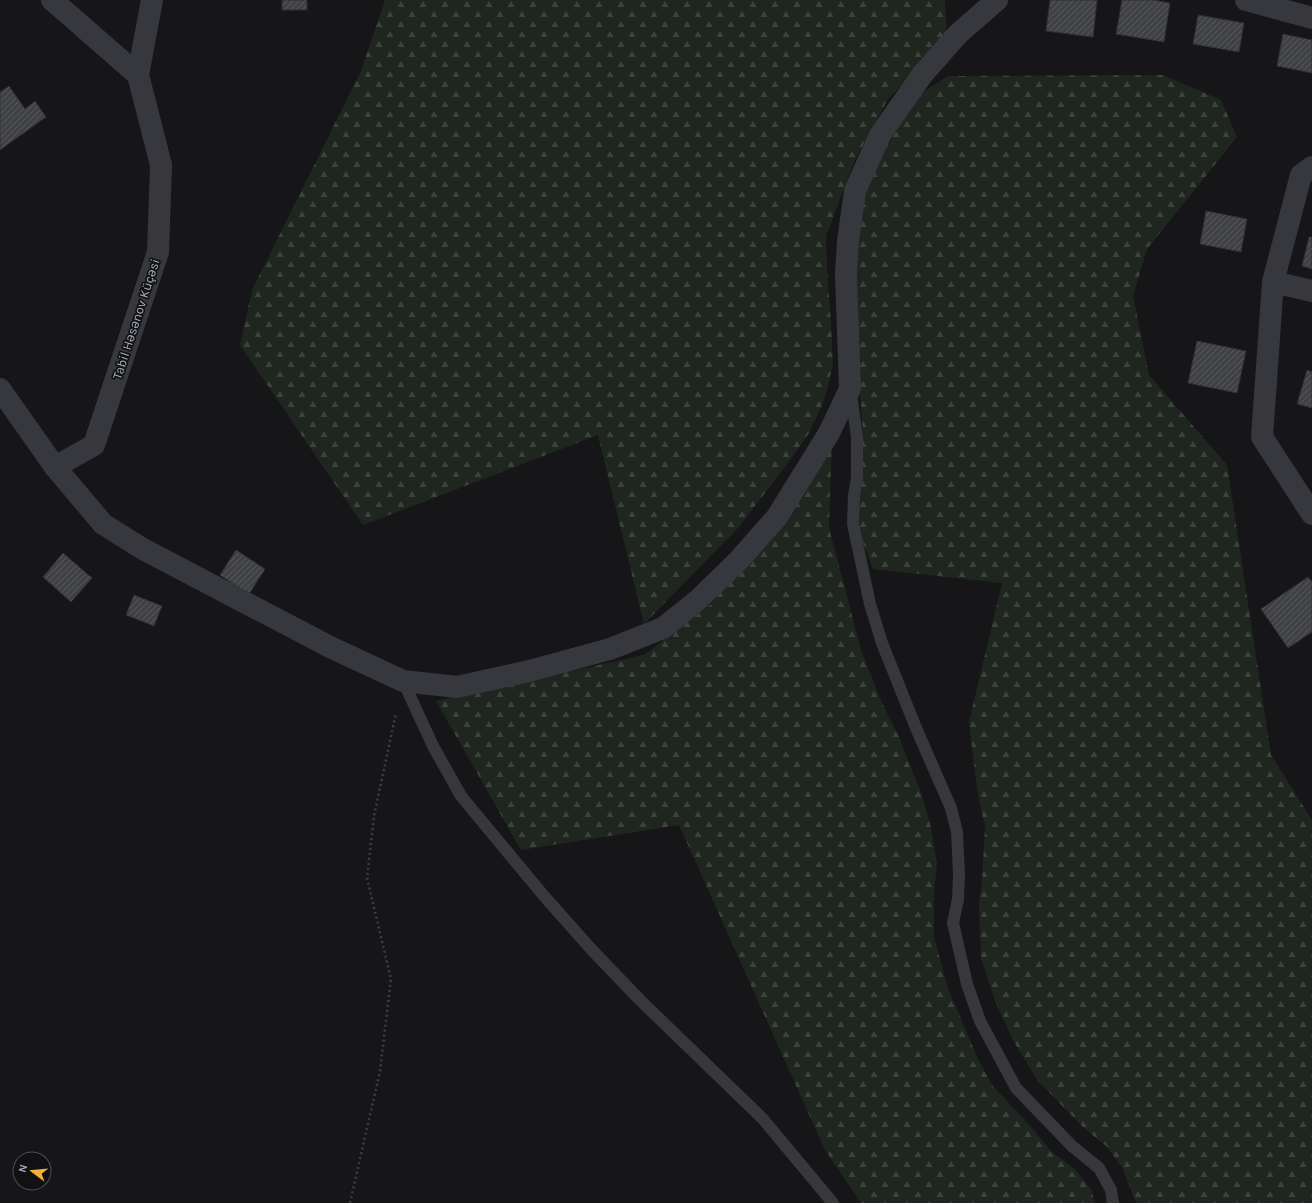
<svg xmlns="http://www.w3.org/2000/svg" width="1312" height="1203" viewBox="0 0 1312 1203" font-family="Karla,sans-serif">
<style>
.forest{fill:url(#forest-firs)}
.building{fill:url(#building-hatch);stroke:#303034}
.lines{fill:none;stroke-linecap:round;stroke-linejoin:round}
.path{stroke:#3d3f44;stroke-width:2.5;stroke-dasharray:2 3;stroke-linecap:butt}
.lane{stroke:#37383d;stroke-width:12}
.street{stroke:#37383d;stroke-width:22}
.labels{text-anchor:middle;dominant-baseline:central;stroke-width:3.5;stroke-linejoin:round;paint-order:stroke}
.street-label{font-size:13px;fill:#a8adb8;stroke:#111113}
</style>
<defs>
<pattern id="forest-firs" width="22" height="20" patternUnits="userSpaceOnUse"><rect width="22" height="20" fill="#1e261f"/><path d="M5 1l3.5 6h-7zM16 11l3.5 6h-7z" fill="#3c433d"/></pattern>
<pattern id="building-hatch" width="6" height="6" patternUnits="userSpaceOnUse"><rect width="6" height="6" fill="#404145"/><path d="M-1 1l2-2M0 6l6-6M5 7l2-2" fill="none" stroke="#595a5e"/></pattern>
</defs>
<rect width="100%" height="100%" fill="#161618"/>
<g class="forest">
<path d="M385 0H945L947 38 888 99 854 162 826 236 827 268 831 324 833 365 824 401 809 433 785 467 738 528 644 624 598 435 363 525 240 345 252 290 361 71Z"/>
<path d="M1163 75 1221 100 1237 137 1147 249 1133 296 1149 375 1227 465 1271 755 1312 820V1203H1136L1122 1167 1106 1146 1084 1128 1037 1080 1014 1042 995 1001 981 958 979 903 982 881 985 827 977 789 969 722 1002 583 873 569 857 526 863 434 852 282 864 194 889 142 923 92 948 76Z"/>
<path d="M832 437 829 528 861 650 881 701 899 737 910 766 921 792 931 827 937 863 934 894V937L948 988 978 1059 992 1085 1033 1129 1052 1152 1074 1168 1091 1189 1095 1203H861L825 1150 679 825 521 850 436 701 644 655 710 605 769 537Z"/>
</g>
<g class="building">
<rect x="282" y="0" width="25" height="10"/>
<path d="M1050 0H1097L1093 37 1046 31Z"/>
<path d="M1122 0H1153L1170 3 1164 42 1116 34Z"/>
<path d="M1198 15 1244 23 1239 52 1193 44Z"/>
<path d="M1283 34 1312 40V73L1277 66Z"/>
<path d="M9 86 25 109 35 101 46 117 0 150V92Z"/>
<path d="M1206 211 1247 219 1241 252 1200 244Z"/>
<path d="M1309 237H1312V269L1302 266Z"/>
<path d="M1197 341 1246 351 1237 393 1188 383Z"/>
<path d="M1307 370 1312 372V408L1297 404Z"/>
<path d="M236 550 265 569 249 594 220 575Z"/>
<path d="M63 553 92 578 71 602 43 577Z"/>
<path d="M1308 577 1312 582V632L1288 648 1261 609Z"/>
<path d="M134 595 162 606 154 626 126 615Z"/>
</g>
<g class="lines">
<path class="path" d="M350 1203 380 1071 391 979 367 878 374 816 396 713"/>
<g class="lane">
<path d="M851 394 857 437V478L854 495 853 524 870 604 882 643 916 728 951 808 957 832 959 875 958 899 953 923 967 984 980 1021 1016 1088 1072 1146 1099 1168 1111 1190 1113 1203"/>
<path d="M403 681 433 746 461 796 544 896 591 949 641 1001 763 1119 833 1203"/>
</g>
<g class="street">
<path d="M52 0 138 75 161 165 158 252 94 445 55 467"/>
<path d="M1246 0 1312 18"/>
<path d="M138 75 152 0"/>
<path d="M1312 167 1301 175 1273 282 1262 437 1312 514"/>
<path d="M1273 282 1312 291"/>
<path d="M0 389 55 467 103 524 143 549 330 647 403 681 457 687 529 671 610 649 663 628 698 600 739 560 777 517 829 433 850 389 846 274 848 241 855 191 880 135 922 75 958 34 997 0"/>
</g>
</g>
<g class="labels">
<g class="street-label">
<text transform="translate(136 319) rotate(-72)">Tabil Həsənov Küçəsi</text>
</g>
</g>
<g transform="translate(32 1171) rotate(286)"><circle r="19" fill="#111113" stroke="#4d4f55"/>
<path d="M0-3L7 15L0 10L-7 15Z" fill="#f2b134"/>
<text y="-6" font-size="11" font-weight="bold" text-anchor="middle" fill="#a8adb8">N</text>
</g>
</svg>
